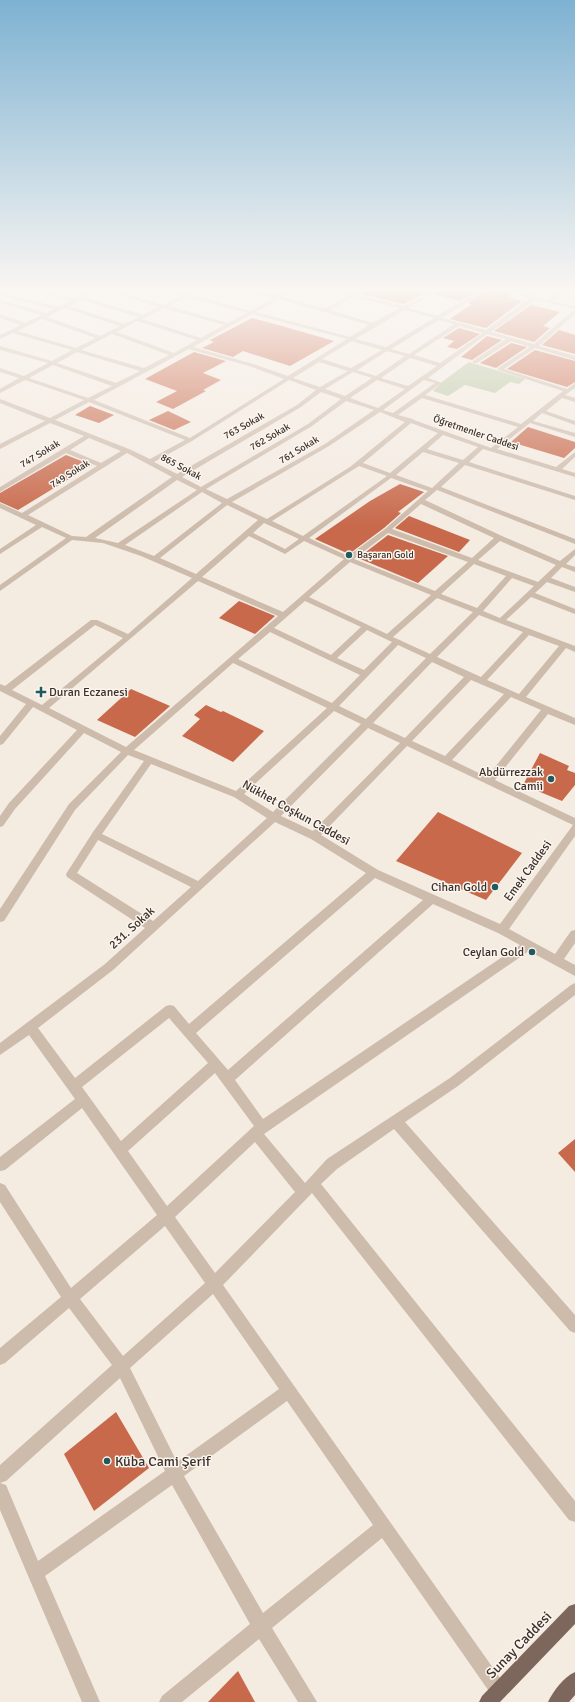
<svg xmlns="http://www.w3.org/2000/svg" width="575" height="1702" viewBox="0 0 575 1702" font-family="Signika,sans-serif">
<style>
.green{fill:#b8c4a0}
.building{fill:#c8694b}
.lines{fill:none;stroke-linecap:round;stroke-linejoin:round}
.minor{fill:#cdbbac;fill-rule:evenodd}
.major{fill:#7d675c;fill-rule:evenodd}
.poi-dot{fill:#1f5a5e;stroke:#fbf5ee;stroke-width:1.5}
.labels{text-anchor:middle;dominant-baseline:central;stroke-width:3;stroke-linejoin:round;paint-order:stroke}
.far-street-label{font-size:10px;fill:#3b302b;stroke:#fbf5ee}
.far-poi-label{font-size:10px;fill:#3b302b;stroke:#fbf5ee;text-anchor:start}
.poi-label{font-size:12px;fill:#3b302b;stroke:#fbf5ee;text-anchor:end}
.street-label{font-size:12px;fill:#3b302b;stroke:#fbf5ee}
.near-poi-label{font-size:14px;fill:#3b302b;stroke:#fbf5ee;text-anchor:start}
.near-street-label{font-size:14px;fill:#3b302b;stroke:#fbf5ee}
</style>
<rect width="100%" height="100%" fill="#f4ebe1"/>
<path class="green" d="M469 362 525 379 519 384 510 382 495 393 465 385 448 396 433 391 443 381Z"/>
<g class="building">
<path d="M368 288H435L404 304 361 294Z"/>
<path d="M444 288H482L460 301 435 294Z"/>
<path d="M490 288 511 294 507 297 522 301 486 328 450 319 472 304 468 303Z"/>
<path d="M531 305 560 312 543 326 550 328 534 342 494 331Z"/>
<path d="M252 318 282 326 334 341 290 366 243 351 233 357 202 348 214 342 210 340Z"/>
<path d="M459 328 480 334 457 349 447 347 454 341 443 338Z"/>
<path d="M559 330 575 335V354L542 345Z"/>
<path d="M487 336 502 340 472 360 461 357Z"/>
<path d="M511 343 527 347 496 368 480 363Z"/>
<path d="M535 350 575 361V382L567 387 507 369Z"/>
<path d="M194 352 226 361 203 373 221 380 203 390 206 391 173 409 156 402 177 391 145 379Z"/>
<path d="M90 406 114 415 99 423 75 415Z"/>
<path d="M168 411 191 422 174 430 149 420Z"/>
<path d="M528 427 575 442V448L564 458 511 442Z"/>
<path d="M66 455 92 465 18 510 0 502V493Z"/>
<path d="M400 484 424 492 398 512 401 513 384 528 349 554 315 539 370 501Z"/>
<path d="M409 516 447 531 470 540 459 552 395 528Z"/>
<path d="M388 535 448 556 418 583 358 558Z"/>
<path d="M239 601 275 616 255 634 219 618Z"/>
<path d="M131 689 170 706 135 737 97 720Z"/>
<path d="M206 705 221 712 223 711 264 731 233 762 182 736 200 719 194 715Z"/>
<path d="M540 753 569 766 567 770 575 773V785L562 801 523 785Z"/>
<path d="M438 812 522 853 486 900 396 861Z"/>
<path d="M575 1139V1172L558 1153Z"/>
<path d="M116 1412 149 1468 94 1511 64 1454Z"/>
<path d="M238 1671 255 1702H208Z"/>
</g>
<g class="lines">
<path class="minor" d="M26 288H32L75 299 98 288H104L164 305 180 296 150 288H156L184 295 198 288H203L191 295 251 311 274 298 222 289 220 288 246 290 249 288H254L251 291 278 295 292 288H297L283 297 325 309 348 296 322 288H328L352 293 362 288H367L357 295 404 306 438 288H443L408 308 437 316 484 288H489L442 318 486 330 530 298 492 288H498L526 294 536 288H541L531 296 547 300 565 288H570L552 301 575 306V314L539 346 575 356V360L535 348 504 369 567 389 575 383V388L565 395 575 398V402L562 398 546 411 575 421V425L542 413 533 421 575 433V437L530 423 497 449 556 467 575 452V457L562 469 575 473V477L483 449 469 462 575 496V500L465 465 441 487 575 539V544L437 490 425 500 502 536 560 561 575 549V555L566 564 575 567V572L562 567 551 578 575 587V592L547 582 535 593 575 609V614L531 597 506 620 575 646V652L566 648 526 697 575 718V725L548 714 495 780 575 818V836L509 929 555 954 571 931 575 930V943L564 959 575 965V976L529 951 264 1134 305 1183 327 1159 450 1078 571 985 575 983V995L458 1086 405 1122 575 1315V1333L570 1331 394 1129 337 1169 321 1184 575 1501V1522L569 1520 312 1193 223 1285 505 1685 508 1691 505 1697 499 1700 493 1697 382 1538 272 1628 317 1702H298L259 1639 182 1702H159L162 1696 250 1624 172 1485 45 1576 100 1702H82L0 1510V1483L6 1485 38 1561 165 1471 120 1378 6 1481 0 1483V1465L112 1365 69 1308 5 1363 0 1365V1348L61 1297 0 1202V1183L5 1185 71 1288 157 1215 82 1108 5 1170 0 1171V1157L75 1099 29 1035 0 1055V1043L105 964 145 928 67 877 66 874 93 832 144 761 128 755 75 810 4 921 0 922V909L69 804 121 752 84 733 15 809 3 826 0 827V816L9 803 77 730 33 707 3 744 0 745V736L26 704 0 691V684L5 686 91 620H97L128 634 192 578 141 556 103 543 72 540 0 591V585L66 538 42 527 0 554V549L36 525 0 508V503L22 513 97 466 66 453 0 492V487L84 436 50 423 0 449V444L45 421 0 403V399L50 418 84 400 25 380 0 393V389L19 378 0 372V368L24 376 48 363 0 350V346L52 361 72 350 13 333 0 339V335L21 325 0 318V314L25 323 42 315 0 303V300L46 313 54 309 0 295V293L58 307 71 301ZM102 290 159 307 143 315 86 298ZM187 297 247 313 228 323 168 306ZM353 297 400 308 372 323 330 310ZM279 299 369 325 350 337 256 312ZM82 300 139 317 124 324 69 306ZM535 300 575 309 534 344 491 332ZM65 308 120 326 100 336 47 317ZM164 308 224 325 201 338 142 319ZM405 310 434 318 386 347 355 339ZM252 314 347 339 288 376 253 364 193 347ZM42 319 96 338 76 348 17 331ZM439 320 454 324 409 354 391 349ZM137 321 197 340 174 353 117 332ZM459 326 483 333 440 363 414 355ZM112 334 169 355 144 368 81 350ZM487 334 506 339 473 361V363H477L511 341 530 347 498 368V370L563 391 521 424 425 395 442 383 428 378ZM352 341 382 350 351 368 322 359ZM189 349 249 366 284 379 190 438 94 400ZM387 351 405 356 376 376 357 370ZM77 352 140 371 116 383 57 363ZM410 358 437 366 408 386 381 378ZM319 362 348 371 320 387 293 378ZM53 365 112 386 88 398 29 378ZM353 372 372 378 345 396 325 389ZM289 380 316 390 297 405 177 474 154 462 192 441ZM377 380 405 389 378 408 350 398ZM424 380 435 383 393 413 383 410ZM321 392 341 399 308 424 201 487 182 477 301 407ZM422 398 518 427 491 448 414 420 413 419 398 415ZM346 401 374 410 325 444 227 499 206 489 312 426ZM89 402 185 440 150 459 129 449 55 420ZM380 412 405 422 350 467 267 519 232 502 329 446ZM411 423 438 433 390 473 363 463ZM443 435 478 447 463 460 427 449ZM89 438 121 451 101 463 70 450ZM423 452 459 463 432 488 396 475ZM127 453 172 477 86 537 72 536 28 515ZM359 466 387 476 303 536 272 521ZM391 478 428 491 385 529 348 556 309 538ZM177 480 197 490 118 543 95 538ZM202 492 222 503 154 556 125 545ZM421 504 494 538 472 558 392 529ZM227 505 258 520 196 574 160 558ZM264 523 299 539 285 549 253 533ZM388 533 468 562 435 591 354 559ZM249 536 285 554 304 541 344 559 283 612 202 577ZM500 541 556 565 538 582 478 560ZM350 562 431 595 387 634 309 597ZM474 564 506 576 477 608 441 594ZM512 578 534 586 500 618 483 611ZM198 581 278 616 126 747 49 708ZM437 598 473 612 430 654 393 637ZM305 601 361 627 331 655 274 628ZM479 615 523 632 481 677 437 657ZM95 625 123 638 42 705 12 690ZM367 630 392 642 364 670 337 658ZM270 632 360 675 332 703 238 659ZM529 635 559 646 519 694 487 680ZM398 645 426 658 366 719 339 706ZM432 662 464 677 405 738 373 723ZM233 663 327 708 236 791 134 750ZM471 680 504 694 445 756 412 741ZM511 697 541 710 487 777 452 760ZM334 711 361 724 273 812 244 794ZM368 728 400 743 313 831 281 816ZM407 746 573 825 500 924 378 870 321 835ZM151 764 234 797 267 818 198 881 102 834ZM275 822 311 839 366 873 189 1024 174 1006 170 1005 166 1006 75 1078 38 1028 113 970ZM98 840 191 887 153 921 77 873ZM375 878 423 900 228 1070 196 1033ZM433 904 498 933 520 945 263 1119 235 1080ZM169 1018 208 1063 121 1141 82 1087ZM215 1073 254 1126 167 1206 128 1151ZM255 1142 295 1192 215 1273 175 1217ZM165 1226 205 1283 123 1356 80 1299ZM213 1294 279 1389 177 1462 130 1368ZM287 1401 373 1525 263 1613 184 1476Z"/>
<g class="major">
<path d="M575 1604V1624L500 1702H479L482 1696 569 1606Z"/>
<path d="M575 1672V1695L569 1702H548C553 1691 564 1677 575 1672Z"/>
</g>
</g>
<linearGradient id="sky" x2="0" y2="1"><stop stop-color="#7eb2d2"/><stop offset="0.55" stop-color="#faf6f2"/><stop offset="1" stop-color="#faf6f2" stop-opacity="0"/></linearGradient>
<rect width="575" height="526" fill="url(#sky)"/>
<g class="poi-dot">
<circle cx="349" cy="555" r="4"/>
<path d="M39 686h4v4h4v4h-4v4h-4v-4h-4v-4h4z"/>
<circle cx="551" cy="779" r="4"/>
<circle cx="495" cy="887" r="4"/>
<circle cx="532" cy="952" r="4"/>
<circle cx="107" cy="1461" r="4"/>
</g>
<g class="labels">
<g class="far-street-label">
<text transform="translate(244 426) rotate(-29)">763 Sokak</text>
<text transform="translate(476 433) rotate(19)">Öğretmenler Caddesi</text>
<text transform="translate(270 437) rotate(-30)">762 Sokak</text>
<text transform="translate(299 450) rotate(-31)">761 Sokak</text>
<text transform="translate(40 454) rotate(-31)">747 Sokak</text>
<text transform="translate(181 467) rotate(28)">865 Sokak</text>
<text transform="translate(70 474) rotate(-32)">749 Sokak</text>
</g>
<g class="far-poi-label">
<text x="357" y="555">Başaran Gold</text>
</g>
<g class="poi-label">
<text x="49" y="692" text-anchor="start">Duran Eczanesi</text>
<text x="543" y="772">Abdürrezzak<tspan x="543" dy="14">Camii</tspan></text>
<text x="487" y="887">Cihan Gold</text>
<text x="524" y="952">Ceylan Gold</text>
</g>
<g class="street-label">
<text transform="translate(296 813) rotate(29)">Nükhet Coşkun Caddesi</text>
<text transform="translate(528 871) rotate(-54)">Emek Caddesi</text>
<text transform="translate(132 928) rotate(-42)">231. Sokak</text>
</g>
<g class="near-poi-label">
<text x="115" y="1461">Küba Cami Şerif</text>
</g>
<g class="near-street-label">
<text transform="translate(519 1645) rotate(-46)">Sunay Caddesi</text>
</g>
</g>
</svg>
